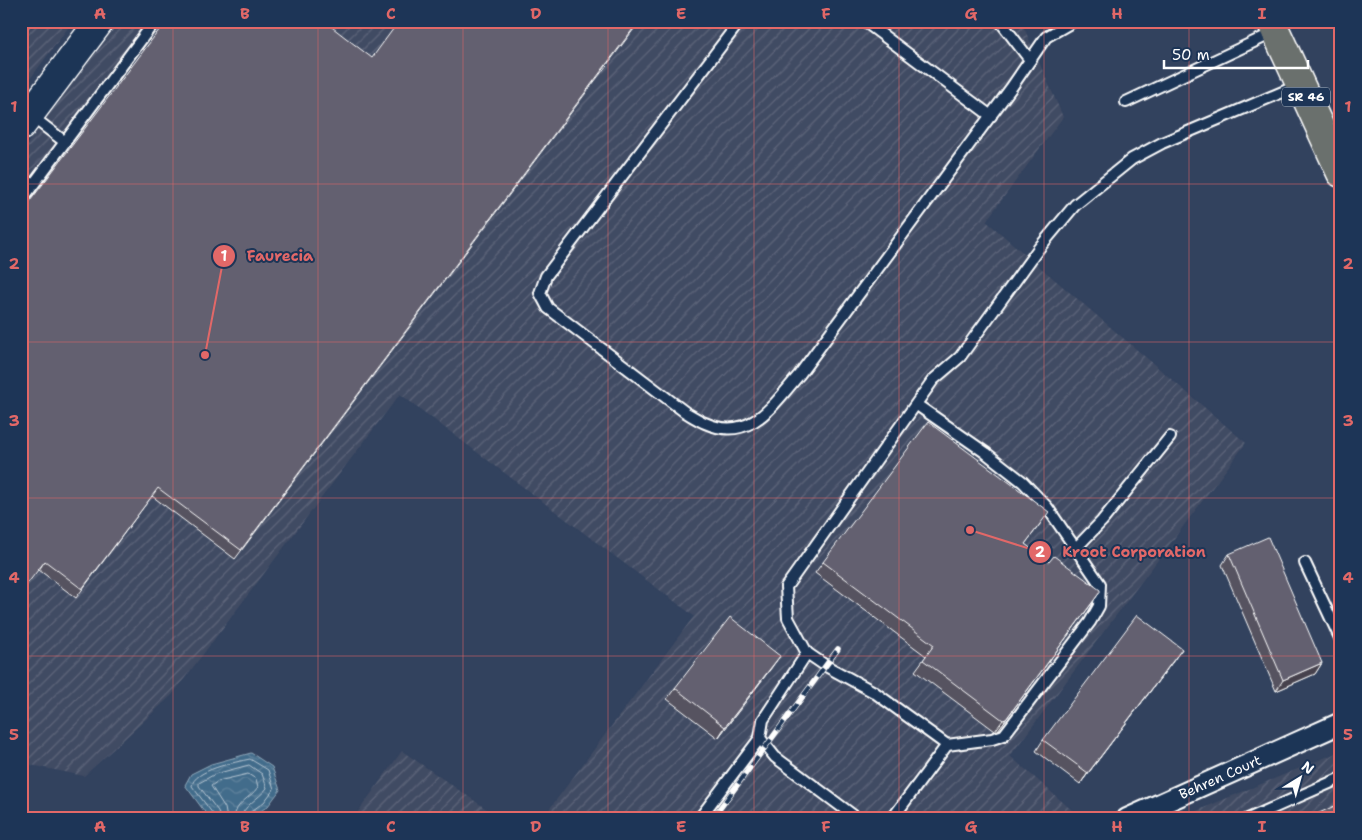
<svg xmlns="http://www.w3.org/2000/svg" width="1362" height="840" viewBox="0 0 1362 840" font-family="'Shantell Sans',sans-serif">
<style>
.industrial{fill:url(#industrial-furrows)}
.water{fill:url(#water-waves);stroke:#8ea7b9}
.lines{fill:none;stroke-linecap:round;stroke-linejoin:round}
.shore{stroke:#b4c4d1;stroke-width:1}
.lane-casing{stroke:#fff;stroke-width:14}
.street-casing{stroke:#fff;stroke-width:24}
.secondary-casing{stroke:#fff;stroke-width:31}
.highway-casing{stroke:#fff;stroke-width:31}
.lane{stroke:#1d3557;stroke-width:10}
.street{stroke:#1d3557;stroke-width:20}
.secondary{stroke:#1d3557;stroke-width:28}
.highway{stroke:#6b706d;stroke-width:28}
.rail-casing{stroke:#fff;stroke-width:5.5}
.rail{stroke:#1d3557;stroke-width:4;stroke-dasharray:11;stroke-linecap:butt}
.wall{fill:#565360;stroke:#fff}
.shaded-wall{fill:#46434e;stroke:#fff}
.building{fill:#646070;stroke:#fff}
.grid{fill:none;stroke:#e26868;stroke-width:1;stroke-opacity:0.55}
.labels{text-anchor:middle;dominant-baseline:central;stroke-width:4;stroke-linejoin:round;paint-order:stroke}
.shield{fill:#1d3557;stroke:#bbc2cd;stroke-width:1}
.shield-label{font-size:12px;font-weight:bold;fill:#fff}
.street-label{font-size:14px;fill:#fff;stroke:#1d3557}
.leader{fill:none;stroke:#e26868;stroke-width:2}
.callout-dot{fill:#e26868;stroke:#1d3557;stroke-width:2}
.mark-label{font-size:15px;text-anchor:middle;font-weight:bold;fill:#fff}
.callout-label{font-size:15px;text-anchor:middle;font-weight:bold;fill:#e26868;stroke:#1d3557;stroke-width:4;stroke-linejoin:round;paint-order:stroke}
.neatline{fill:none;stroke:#e26868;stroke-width:2}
.grid-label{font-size:16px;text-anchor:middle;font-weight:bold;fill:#e26868}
</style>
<defs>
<pattern id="industrial-furrows" width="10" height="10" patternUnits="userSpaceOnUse" patternTransform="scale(1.25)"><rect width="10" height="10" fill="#414b63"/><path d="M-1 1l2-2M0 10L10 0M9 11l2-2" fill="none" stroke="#5e667a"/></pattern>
<pattern id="water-waves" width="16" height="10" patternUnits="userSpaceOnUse" patternTransform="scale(1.25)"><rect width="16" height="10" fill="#436c8b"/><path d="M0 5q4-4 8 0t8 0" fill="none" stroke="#5f829c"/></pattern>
</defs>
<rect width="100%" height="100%" fill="#32425e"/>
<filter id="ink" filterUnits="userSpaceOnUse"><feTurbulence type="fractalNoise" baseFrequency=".02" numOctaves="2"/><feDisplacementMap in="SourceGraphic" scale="10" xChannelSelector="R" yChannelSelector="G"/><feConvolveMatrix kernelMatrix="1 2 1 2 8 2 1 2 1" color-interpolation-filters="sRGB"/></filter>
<g filter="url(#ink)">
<g class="industrial">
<path d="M21 21H73L21 91Z"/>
<path d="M120 21H1021L1063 117 986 221 1246 443 1010 756 1082 819H542L694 616 400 394 172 695 84 776 21 763V152Z"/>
<path d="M402 751 501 819H353Z"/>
<path d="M1341 751V819H1177Z"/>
</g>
<path class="water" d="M251 753 272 767 280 790 268 806 249 819H210L185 785 191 774 211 764Z"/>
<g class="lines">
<g class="shore">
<path d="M214 819 213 814 192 786C193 770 236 762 250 759L268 770 274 789 264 802 249 813 248 819"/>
<path d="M220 819 218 811 199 786V783L215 774 249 765 262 774 267 788C259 799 242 806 241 819"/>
<path d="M227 819 225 808 211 786 218 781 248 774 256 779 258 787C250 799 235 802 234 819"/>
</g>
<g class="lane-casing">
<g id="lane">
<path d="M740 21 546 276 540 293 548 308 685 412C692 416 698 420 705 423 750 443 773 405 799 375L1011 88 1046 37 1074 21"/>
<path d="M864 21 991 116"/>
<path d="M1000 21 1030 60"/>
<path d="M21 26 25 21"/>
<path d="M1126 102 1275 32"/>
<path d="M30 115 65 142"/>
<path d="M21 201 155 21"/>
<path d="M1076 548 1102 521 1170 437"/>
<path d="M1305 563 1341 640"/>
<path d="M807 653 826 666 874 692 947 745"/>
<path d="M699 819 760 738"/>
<path d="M858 819 775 757 760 738 763 720 807 653 788 618 786 587 933 380 960 357 1039 248 1075 205 1132 159 1162 143 1299 85"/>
<path d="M892 819 947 745 992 739 1004 735 1090 622 1099 606 1100 584 1047 507 1023 482 986 453 917 405"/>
<path d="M1248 819 1341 778"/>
</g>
</g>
<g class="street-casing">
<path id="street" d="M1127 819 1341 723"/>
</g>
<g class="secondary-casing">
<path id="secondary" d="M21 126 100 21"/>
</g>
<g class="highway-casing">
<path id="highway" d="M1271 21 1341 173"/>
</g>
<use href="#lane" class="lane"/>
<use href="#street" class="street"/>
<use href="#secondary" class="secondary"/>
<use href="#highway" class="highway"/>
<g class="rail-casing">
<path id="rail" d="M712 819 838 649"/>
</g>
<use href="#rail" class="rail"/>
</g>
<g class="wall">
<path d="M640 21 235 559 152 496 76 598 39 570 372 58Z"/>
<path d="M1041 523 1025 544 1092 603 998 730 995 731 915 671 926 656 815 573 823 562Z"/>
<path d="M1229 554 1322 663 1315 674 1276 691 1222 565Z"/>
<path d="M1174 660 1080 784 1036 751 1043 740Z"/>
<path d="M772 667 718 738 667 699 675 688Z"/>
</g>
<g class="shaded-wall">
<path d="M1100 592 998 730 995 731 1003 720Z"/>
<path d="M1182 649 1174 660 1080 784 1088 773Z"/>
<path d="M780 656 772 667 718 738 725 727Z"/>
<path d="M1322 663 1315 674 1276 691 1283 680Z"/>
</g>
<g class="building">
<path d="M166 21H324L372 58 399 21H639L241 550 158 488 82 589 45 561 21 592V213Z"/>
<path d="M928 422 1049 512 1025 544 1049 562 1054 556 1100 590V592L1006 719 1003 720 923 660 934 645 823 562Z"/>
<path d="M1268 537 1322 663 1283 680 1229 554Z"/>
<path d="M1137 615 1182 649 1088 773 1043 740Z"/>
<path d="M730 617 780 656 725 727 675 688Z"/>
<path d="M1341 803V819H1306Z"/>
</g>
</g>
<path class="grid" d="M173 21V819M318 21V819M463 21V819M608 21V819M754 21V819M899 21V819M1044 21V819M1189 21V819M21 184H1341M21 342H1341M21 498H1341M21 656H1341"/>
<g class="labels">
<rect class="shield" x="1282" y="87.5" width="48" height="19" rx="4"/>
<g class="shield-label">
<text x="1306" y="97">SR 46</text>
</g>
<g class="street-label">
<text transform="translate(1220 777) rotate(-24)">Behren Court</text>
</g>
</g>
<path class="leader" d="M205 355L224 256M970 530L1040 552"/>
<g class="callout-dot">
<circle cx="205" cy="355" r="5"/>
<circle cx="970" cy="530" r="5"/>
<circle cx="224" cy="256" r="12"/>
<circle cx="1040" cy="552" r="12"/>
</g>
<g class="mark-label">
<text x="224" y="261">1</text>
<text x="1040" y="557">2</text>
</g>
<g class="callout-label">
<text x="280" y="261">Faurecia</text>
<text x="1134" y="557">Kroot Corporation</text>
</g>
<rect width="1362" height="840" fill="none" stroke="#1d3557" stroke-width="55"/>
<g transform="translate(1300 778) rotate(37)" stroke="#1d3557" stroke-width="4" paint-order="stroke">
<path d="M0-4L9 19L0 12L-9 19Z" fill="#ffffff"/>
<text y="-8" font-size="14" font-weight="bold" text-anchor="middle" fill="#ffffff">N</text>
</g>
<path d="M1164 60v8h144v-8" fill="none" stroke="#ffffff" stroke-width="2.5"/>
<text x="1172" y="60" font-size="15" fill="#ffffff" stroke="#1d3557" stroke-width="4" paint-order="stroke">50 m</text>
<rect x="28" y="28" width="1306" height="784" class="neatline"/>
<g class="grid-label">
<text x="100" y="19">A</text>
<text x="245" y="19">B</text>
<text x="391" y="19">C</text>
<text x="536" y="19">D</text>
<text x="681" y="19">E</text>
<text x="826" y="19">F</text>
<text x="971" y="19">G</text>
<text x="1117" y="19">H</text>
<text x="1262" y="19">I</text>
<text x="14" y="112">1</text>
<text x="1348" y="112">1</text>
<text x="14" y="269">2</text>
<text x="1348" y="269">2</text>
<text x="14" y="426">3</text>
<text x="1348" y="426">3</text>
<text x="14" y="583">4</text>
<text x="1348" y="583">4</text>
<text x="14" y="740">5</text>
<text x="1348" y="740">5</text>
<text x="100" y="832">A</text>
<text x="245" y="832">B</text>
<text x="391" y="832">C</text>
<text x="536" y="832">D</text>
<text x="681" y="832">E</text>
<text x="826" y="832">F</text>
<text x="971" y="832">G</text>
<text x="1117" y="832">H</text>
<text x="1262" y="832">I</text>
</g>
</svg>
